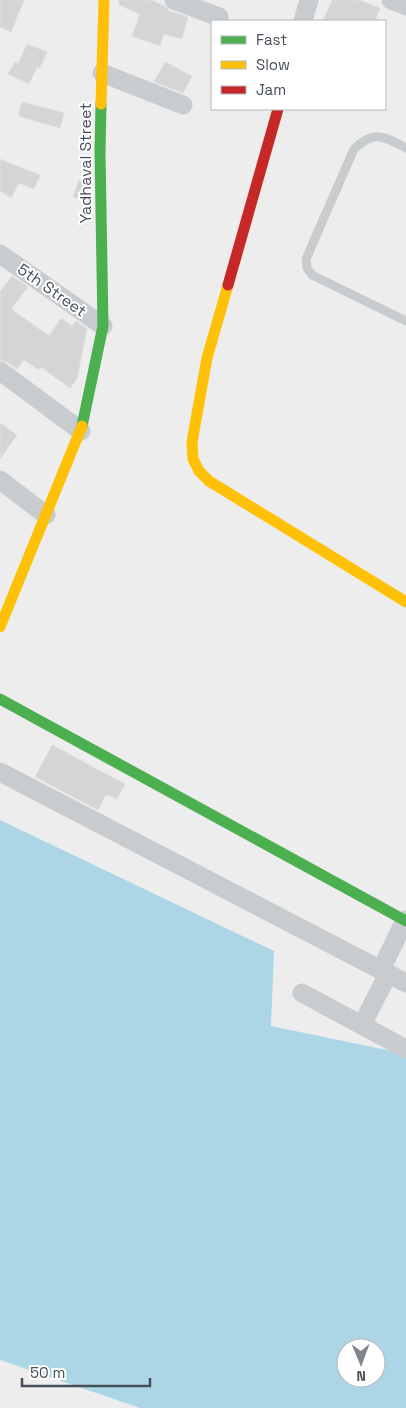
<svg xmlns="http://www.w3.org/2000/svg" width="406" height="1408" viewBox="0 0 406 1408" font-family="'Space Grotesk',sans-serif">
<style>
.water{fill:#acd6e5;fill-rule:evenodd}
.building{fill:#d5d5d7;stroke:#dfdfe0}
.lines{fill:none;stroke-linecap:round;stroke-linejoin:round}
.lane{stroke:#c9ccce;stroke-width:9}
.street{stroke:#c9ccce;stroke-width:19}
.fast{stroke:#4caf50;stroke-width:11}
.slow{stroke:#ffc107;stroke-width:11}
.jam{stroke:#c62828;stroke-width:11}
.labels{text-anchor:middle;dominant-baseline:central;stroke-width:4;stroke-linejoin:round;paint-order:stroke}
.street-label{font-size:16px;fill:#464e57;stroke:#fff}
</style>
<rect width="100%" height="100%" fill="#eeeded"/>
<path class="water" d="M0 820 274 951 271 1026 406 1054V1408H140L0 1360ZM346 1348H376V1378H346Z"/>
<g class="building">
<path d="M0 0H24L11 32 0 27Z"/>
<path d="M119 0H151L165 6 170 11 188 17 182 39 164 34 160 46 132 36 140 14 119 5Z"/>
<path d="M332 0H359L380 8 375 21H323Z"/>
<path d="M27 44 47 52 40 68 37 67 29 84 8 74 15 62 18 64Z"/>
<path d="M165 62 192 76 183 93 154 82Z"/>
<path d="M22 102 64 113 60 128 18 116Z"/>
<path d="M0 159 40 175 34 189 19 183 11 198 0 191Z"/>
<path d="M79 180 86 182V201L73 197Z"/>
<path d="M12 276 28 287 11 309 49 336 61 318 72 326 76 321 87 329 77 379 70 388 41 367 39 370 24 360 17 369 7 362 0 360V292Z"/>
<path d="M0 423 17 435 0 459Z"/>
<path d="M52 745 125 784 117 799 106 794 98 810 35 777Z"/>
</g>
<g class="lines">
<path class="lane" d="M406 148C383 136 374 130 354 149L306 259 307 268 312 275 406 321"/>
<g class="street">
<path d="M174 0 219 17"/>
<path d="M391 0 406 6"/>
<path d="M303 21 309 0"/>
<path d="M102 73 183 105"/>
<path d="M0 254 103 326"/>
<path d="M0 371 81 431"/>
<path d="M0 480 46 515"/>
<path d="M0 772 406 983"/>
<path d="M381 970 405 920"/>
<path d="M302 993 406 1049"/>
<path d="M362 1025 388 974"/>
</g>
<g class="fast">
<path d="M82 426 103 326 100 152 101 104"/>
<path d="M0 699 406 921"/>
</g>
<g class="slow">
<path d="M101 104 104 0"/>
<path d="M228 285 207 358 192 442 193 459 199 471 209 481 406 602"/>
<path d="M0 627 82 426"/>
</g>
<path class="jam" d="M228 285 278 109"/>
</g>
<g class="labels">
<g class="street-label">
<text transform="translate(85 163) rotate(-90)">Yadhaval Street</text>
<text transform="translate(52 290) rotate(35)">5th Street</text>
</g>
</g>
<rect x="211" y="20" width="175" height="90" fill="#ffffff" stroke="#b5b8bc"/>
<rect x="221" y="36" width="25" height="8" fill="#4caf50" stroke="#b5b8bc"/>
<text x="256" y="45" font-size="15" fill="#464e57">Fast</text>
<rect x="221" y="61" width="25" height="8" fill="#ffc107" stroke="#b5b8bc"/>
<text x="256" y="70" font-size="15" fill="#464e57">Slow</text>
<rect x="221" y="86" width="25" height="8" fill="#c62828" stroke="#b5b8bc"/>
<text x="256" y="95" font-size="15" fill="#464e57">Jam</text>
<g transform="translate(361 1363) rotate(179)"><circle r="24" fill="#ffffff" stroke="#b5b8bc"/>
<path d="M0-4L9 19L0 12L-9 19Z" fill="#81868c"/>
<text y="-8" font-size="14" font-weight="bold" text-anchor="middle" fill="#464e57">N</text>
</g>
<path d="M22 1378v8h128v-8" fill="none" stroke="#464e57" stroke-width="2.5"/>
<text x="30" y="1378" font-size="15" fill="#464e57" stroke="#ffffff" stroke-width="4" paint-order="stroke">50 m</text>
</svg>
